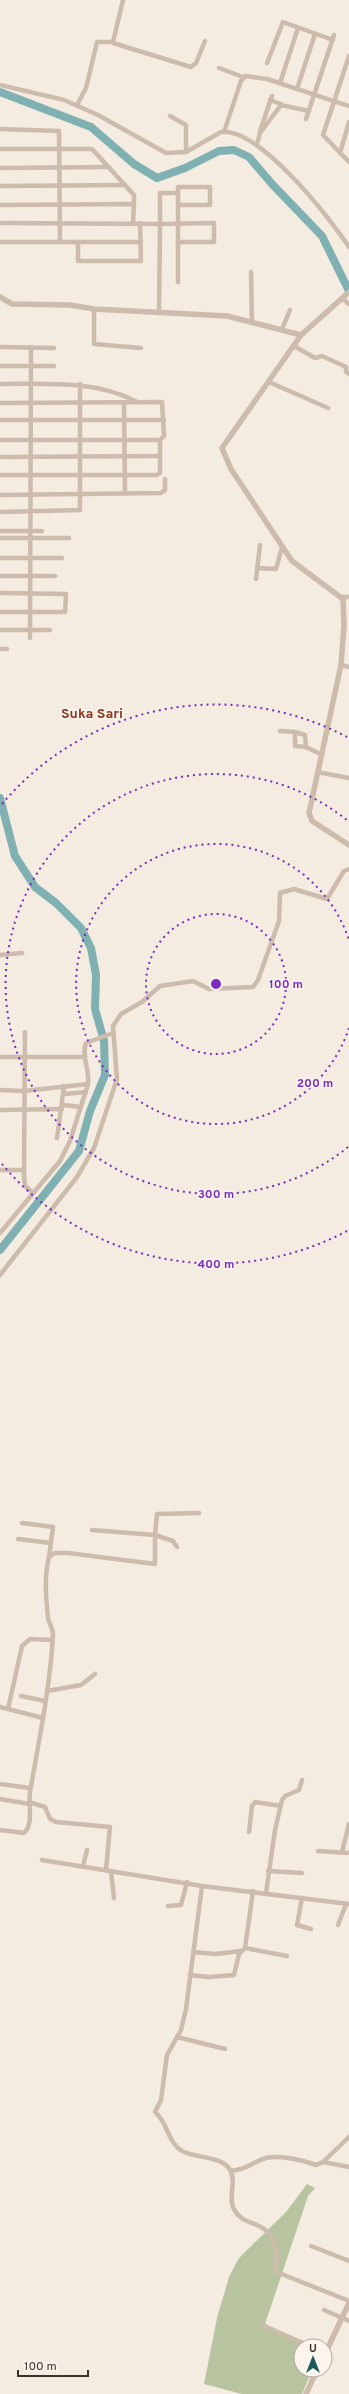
<svg xmlns="http://www.w3.org/2000/svg" width="349" height="2394" viewBox="0 0 349 2394" font-family="Overpass,sans-serif">
<style>
.green{fill:#b8c4a0}
.lines{fill:none;stroke-linecap:round;stroke-linejoin:round}
.river{stroke:#7fb0b2;stroke-width:8}
.minor{stroke:#cdbbac;stroke-width:4.5}
.tertiary{stroke:#cdbbac;stroke-width:5.5}
.ring{fill:none;stroke:#7b2cbf;stroke-width:2;stroke-dasharray:2 4}
.labels{text-anchor:middle;dominant-baseline:central;stroke-width:3;stroke-linejoin:round;paint-order:stroke}
.quarter-label{font-size:14px;font-weight:bold;fill:#8c3b22;stroke:#fbf5ee}
.centre{fill:#7b2cbf;stroke:#fbf5ee;stroke-width:2}
.ring-label{font-size:12px;text-anchor:middle;font-weight:bold;fill:#7b2cbf;stroke:#fbf5ee;stroke-width:3;stroke-linejoin:round;paint-order:stroke}
</style>
<rect width="100%" height="100%" fill="#f4ebe1"/>
<path class="green" d="M307 2184 315 2188 308 2196 265 2324 312 2346H301V2370H312L302 2394H242L204 2384 217 2318 229 2277 239 2258 286 2212Z"/>
<g class="lines">
<g class="river">
<path d="M0 92 91 127 134 164 157 178 185 168 219 151 234 150 249 157 272 184 322 236 349 291"/>
<path d="M0 798 15 856 35 887 56 903 81 928 91 948 96 975 95 1009 104 1041 105 1075 90 1111 79 1151 0 1250"/>
</g>
<g class="minor">
<path d="M113 43 191 67 196 63 205 41"/>
<path d="M349 56 323 135 349 162"/>
<path d="M267 63 283 22 333 40"/>
<path d="M219 68 243 77"/>
<path d="M280 83 298 28"/>
<path d="M0 85 64 100 98 115 166 153 186 152 221 132C260 128 329 217 349 247"/>
<path d="M297 89 315 34"/>
<path d="M270 100 281 104"/>
<path d="M77 105 86 88 97 42H113L123 0"/>
<path d="M170 116 186 125V152"/>
<path d="M306 119 334 35"/>
<path d="M0 129 59 131 60 242"/>
<path d="M260 131 272 96"/>
<path d="M224 132 241 81 245 76 267 79 349 106"/>
<path d="M257 144 260 133 281 105 309 111"/>
<path d="M0 149H92L134 195V204"/>
<path d="M340 153 349 122"/>
<path d="M0 168 109 167"/>
<path d="M0 186 125 185"/>
<path d="M178 193H160V224L214 223V242H178"/>
<path d="M0 205 134 204 133 223"/>
<path d="M178 205H210V187H178V282"/>
<path d="M0 223 160 224 159 313"/>
<path d="M0 242H141"/>
<path d="M78 242V261H141L140 223"/>
<path d="M251 272 252 323"/>
<path d="M342 298 349 304"/>
<path d="M94 309V344L141 348"/>
<path d="M282 329 290 310"/>
<path d="M294 346 315 358 322 356 346 367V372L349 374"/>
<path d="M0 347 54 348"/>
<path d="M0 366H54"/>
<path d="M269 382 328 408"/>
<path d="M0 384C46 384 96 380 137 402"/>
<path d="M0 403 162 402 164 436 160 440V473L157 475H0"/>
<path d="M124 403 125 493"/>
<path d="M0 420H164"/>
<path d="M0 440H160"/>
<path d="M0 457 160 456"/>
<path d="M0 495 161 493 165 490V479"/>
<path d="M0 512 80 510V384"/>
<path d="M0 531H42"/>
<path d="M0 538H69"/>
<path d="M0 558H62"/>
<path d="M257 568 276 569 282 547"/>
<path d="M0 576H55"/>
<path d="M256 579 260 545"/>
<path d="M0 593 66 594 65 612H0"/>
<path d="M342 597H349"/>
<path d="M0 630H50"/>
<path d="M30 638 31 347"/>
<path d="M0 649H7"/>
<path d="M341 665 349 667"/>
<path d="M280 731 295 732V746L306 747 320 754"/>
<path d="M295 732 305 735 306 747"/>
<path d="M317 772 349 778"/>
<path d="M0 955 22 953"/>
<path d="M25 1032 24 1175 25 1186 33 1193"/>
<path d="M0 1057H85"/>
<path d="M0 1090 24 1091 88 1084C90 1070 81 1056 86 1043L113 1033"/>
<path d="M64 1094 86 1092"/>
<path d="M63 1105 81 1107"/>
<path d="M0 1110 62 1109"/>
<path d="M57 1138 64 1086"/>
<path d="M0 1170H24"/>
<path d="M0 1233 60 1161 70 1141 88 1084"/>
<path d="M0 1275 77 1177 94 1148 117 1079 113 1026 121 1014 142 1002 160 986 193 981 209 989 253 987 258 980 279 921 280 893 294 889 327 899 344 871 349 869"/>
<path d="M22 1523 53 1527 49 1557"/>
<path d="M18 1539 51 1543"/>
<path d="M177 1547 173 1541 155 1535 157 1514 199 1513"/>
<path d="M47 1691 81 1685 95 1674"/>
<path d="M21 1696 45 1701"/>
<path d="M0 1707 43 1718"/>
<path d="M8 1709 22 1646 30 1639 52 1640"/>
<path d="M0 1784 30 1788"/>
<path d="M0 1799 29 1804"/>
<path d="M29 1802 45 1807 50 1819 56 1822 110 1827 106 1870"/>
<path d="M0 1830 24 1833C34 1825 28 1803 30 1792 39 1740 50 1688 53 1635 53 1628 49 1624 48 1618 46 1598 44 1577 49 1557L55 1553H68L155 1564V1535L92 1530"/>
<path d="M249 1832 252 1806 255 1802 281 1806"/>
<path d="M318 1851 349 1853"/>
<path d="M342 1852 349 1824"/>
<path d="M42 1860 202 1886 349 1904"/>
<path d="M83 1866 87 1850"/>
<path d="M111 1871 114 1898"/>
<path d="M268 1871 302 1873"/>
<path d="M202 1886 186 2009 181 2030 167 2055 161 2100 155 2112C168 2122 167 2142 182 2151 195 2158 218 2156 228 2167 239 2180 226 2198 235 2211 246 2229 269 2218 275 2248 278 2257 278 2262 274 2271L349 2301"/>
<path d="M253 1891 245 1948 287 1956"/>
<path d="M266 1893 275 1830 282 1800 285 1796 299 1790 302 1780"/>
<path d="M302 1898 297 1925 311 1929"/>
<path d="M168 1906 181 1905 187 1882"/>
<path d="M338 1925 346 1904"/>
<path d="M193 1952 215 1954 241 1951"/>
<path d="M190 1975 209 1977 234 1975 239 1954 245 1948"/>
<path d="M177 2037 225 2049"/>
<path d="M323 2162 349 2137"/>
<path d="M231 2171C250 2169 251 2162 266 2158 279 2155 303 2160 316 2165L323 2162 349 2167"/>
<path d="M311 2246 349 2261"/>
<path d="M324 2310 349 2321"/>
<path d="M264 2326 310 2346"/>
</g>
<g class="tertiary">
<path d="M349 292 301 335 222 448 231 469 292 561 343 599 344 625 341 665 309 813 312 821 349 845"/>
<path d="M0 297 12 304 70 305 94 309 227 316 301 335"/>
<path d="M325 2354 349 2303"/>
<path d="M306 2394 317 2370"/>
</g>
</g>
<g class="ring">
<circle cx="216" cy="984" r="70"/>
<path d="M349 1028A140 140 0 1 1 349 940"/>
<path d="M348 1147A210 210 0 1 1 348 821"/>
<path d="M347 1231A280 280 0 0 1 2 1164M2 804A280 280 0 0 1 347 737"/>
</g>
<g class="labels">
<g class="quarter-label">
<text x="92" y="714">Suka Sari</text>
</g>
</g>
<circle cx="216" cy="984" r="6" class="centre"/>
<g class="ring-label">
<text x="286" y="988">100 m</text>
<text x="315" y="1087">200 m</text>
<text x="216" y="1198">300 m</text>
<text x="216" y="1268">400 m</text>
</g>
<g transform="translate(313 2358)"><circle r="19" fill="#fbf5ee" stroke="#aea6a0"/>
<path d="M0-3L7 15L0 10L-7 15Z" fill="#1f5a5e"/>
<text y="-6" font-size="11" font-weight="bold" text-anchor="middle" fill="#3b302b">U</text>
</g>
<path d="M18 2370v6h70v-6" fill="none" stroke="#3b302b" stroke-width="2"/>
<text x="24" y="2370" font-size="12" fill="#3b302b" stroke="#fbf5ee" stroke-width="3" paint-order="stroke">100 m</text>
</svg>
